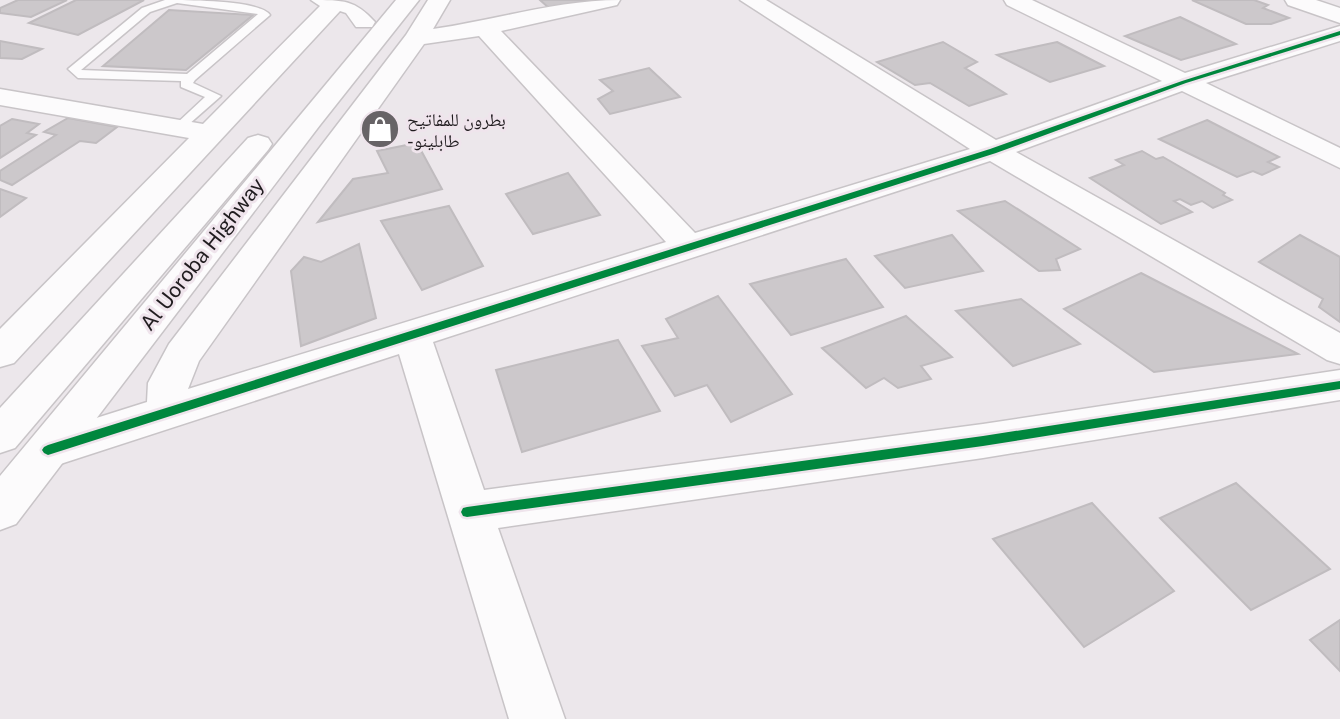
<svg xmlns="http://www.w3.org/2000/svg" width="1340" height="719" viewBox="0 0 1340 719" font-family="'Public Sans','Noto Naskh Arabic',sans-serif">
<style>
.building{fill:#ccc8cb;stroke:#c0bcbf;stroke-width:2}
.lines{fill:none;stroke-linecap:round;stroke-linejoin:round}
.lane-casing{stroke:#c8c4c7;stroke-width:3}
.street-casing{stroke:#c8c4c7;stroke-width:3}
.highway-casing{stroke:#c8c4c7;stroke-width:3}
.lane{fill:#fcfbfc;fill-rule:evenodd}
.street{fill:#fcfbfc;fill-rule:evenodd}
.highway{fill:#fcfbfc;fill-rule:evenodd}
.cycleway-casing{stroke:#efe4ec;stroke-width:5}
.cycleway{fill:#00873e;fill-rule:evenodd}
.labels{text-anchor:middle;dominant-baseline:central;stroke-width:6;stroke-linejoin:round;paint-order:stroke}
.far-poi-label{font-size:18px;fill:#201c1f;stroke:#efe4ec;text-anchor:start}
.street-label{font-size:21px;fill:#201c1f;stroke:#efe4ec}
</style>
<rect width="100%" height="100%" fill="#ece7eb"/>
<g class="building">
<path d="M18 0H67L31 17 0 13V8Z"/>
<path d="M76 0H144L78 35 29 23Z"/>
<path d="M540 0H590L550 9Z"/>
<path d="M1192 0H1254L1268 5 1263 8 1289 18 1271 24H1246Z"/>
<path d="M169 10 253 15 186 70 103 66Z"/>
<path d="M1180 17 1236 44 1181 60 1125 36Z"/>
<path d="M0 41 42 49 22 59 0 58Z"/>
<path d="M943 42 977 62 965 68 1006 94 969 106 930 83 915 85 877 62Z"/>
<path d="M1057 42 1104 66 1050 82 997 55Z"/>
<path d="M649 68 680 97 610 114 598 99 613 91 600 80Z"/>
<path d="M68 118 117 127 96 143 80 141 12 185 0 180V171L56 135 44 132Z"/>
<path d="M12 119 39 124 27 133 36 135 0 158V126Z"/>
<path d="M1207 120 1279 157 1268 162 1279 167 1262 175 1253 171 1237 177 1159 139Z"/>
<path d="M417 143 442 189 318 222 353 179 388 173 377 151Z"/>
<path d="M1142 151 1156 159 1163 157 1225 193 1223 195 1232 200 1213 208 1202 201 1191 205 1180 199 1174 201 1192 212 1161 224 1090 178 1124 165 1116 160Z"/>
<path d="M568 173 600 215 533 234 506 194Z"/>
<path d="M0 189 26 198 0 217Z"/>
<path d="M1005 201 1080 249 1056 259 1060 270 1039 271 958 211Z"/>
<path d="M449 206 483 266 422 290 381 221Z"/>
<path d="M952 235 983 271 905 288 875 256Z"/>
<path d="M1300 235 1340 257V322L1319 307 1323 299 1259 262Z"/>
<path d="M359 244 376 318 301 346 291 271 304 257 321 262Z"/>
<path d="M846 259 883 307 791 335 750 284Z"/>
<path d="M1141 273 1298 354 1154 372 1064 309Z"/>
<path d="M718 296 792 394 731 422 707 385 675 396 642 346 678 338 666 319Z"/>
<path d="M1021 299 1080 344 1013 366 956 311Z"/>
<path d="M906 316 952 357 921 366 931 379 898 388 884 378 866 388 822 348Z"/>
<path d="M618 340 660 411 522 452 496 370Z"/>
<path d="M1236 483 1330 569 1251 610 1160 518Z"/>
<path d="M1092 503 1174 591 1084 647 993 539Z"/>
<path d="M1340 620V671L1310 640Z"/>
</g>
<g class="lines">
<g class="lane-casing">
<path id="lane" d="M165 0C185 0 261 0 270 15L195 80 193 83 221 96 180 132 175 131V125L205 97 181 87V81L78 78 68 69 142 8ZM177 3 258 14 187 74 81 70 150 12Z"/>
</g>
<g class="street-casing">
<g id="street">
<path d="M311 0C344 0 355 0 375 22L372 27H356L346 13 340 11 14 363 0 367V329L189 138 0 105V89L203 124 320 6Z"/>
<path d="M428 0H450L433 29C496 20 557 0 620 0L617 5 501 31 695 233 970 149 740 0H766L996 140 1162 81 1007 5 1004 0H1032L1185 73 1340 26V41L1206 83 1340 148V168L1182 91 1016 152 1340 333V364L1327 360 990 161 433 342 484 490 983 424 1340 370V400L983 458 498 528 565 719H509L399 354 48 468 33 462 27 450 33 438 147 402 148 383 169 344 406 35ZM479 36 666 242 188 389 199 361 424 44Z"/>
<path d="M1285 0H1316L1340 8V23L1288 5Z"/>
</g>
</g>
<g class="highway-casing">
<g id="highway">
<path d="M396 0H419L320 125 16 524 0 530V476Z"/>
<path d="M258 135 268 138 272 144 268 150 15 448 0 453V408L248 138Z"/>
</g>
</g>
<use href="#lane" class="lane"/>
<use href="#street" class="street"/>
<use href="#highway" class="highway"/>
<g class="cycleway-casing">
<g id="cycleway">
<path d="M1340 31V35L1186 83 996 153 48 455 44 453 42 450 44 447 48 445 990 149 1182 81Z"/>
<path d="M1340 381V389L983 446 467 517 463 516 461 512 463 508 467 507 983 436Z"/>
</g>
</g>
<use href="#cycleway" class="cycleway"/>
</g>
<defs>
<g id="shop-disc" transform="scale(2.0125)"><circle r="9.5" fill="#676366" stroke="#efe4ec"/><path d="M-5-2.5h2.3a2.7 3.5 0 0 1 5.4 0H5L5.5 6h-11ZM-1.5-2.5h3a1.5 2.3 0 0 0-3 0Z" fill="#fff"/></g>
</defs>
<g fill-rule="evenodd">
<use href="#shop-disc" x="380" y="129"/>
</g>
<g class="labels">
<g class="far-poi-label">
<text x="407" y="119">بطرون للمفاتيح<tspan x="407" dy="21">-طابلينو</tspan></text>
</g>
<g class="street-label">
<text transform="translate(202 254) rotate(-52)">Al Uoroba Highway</text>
</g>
</g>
</svg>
